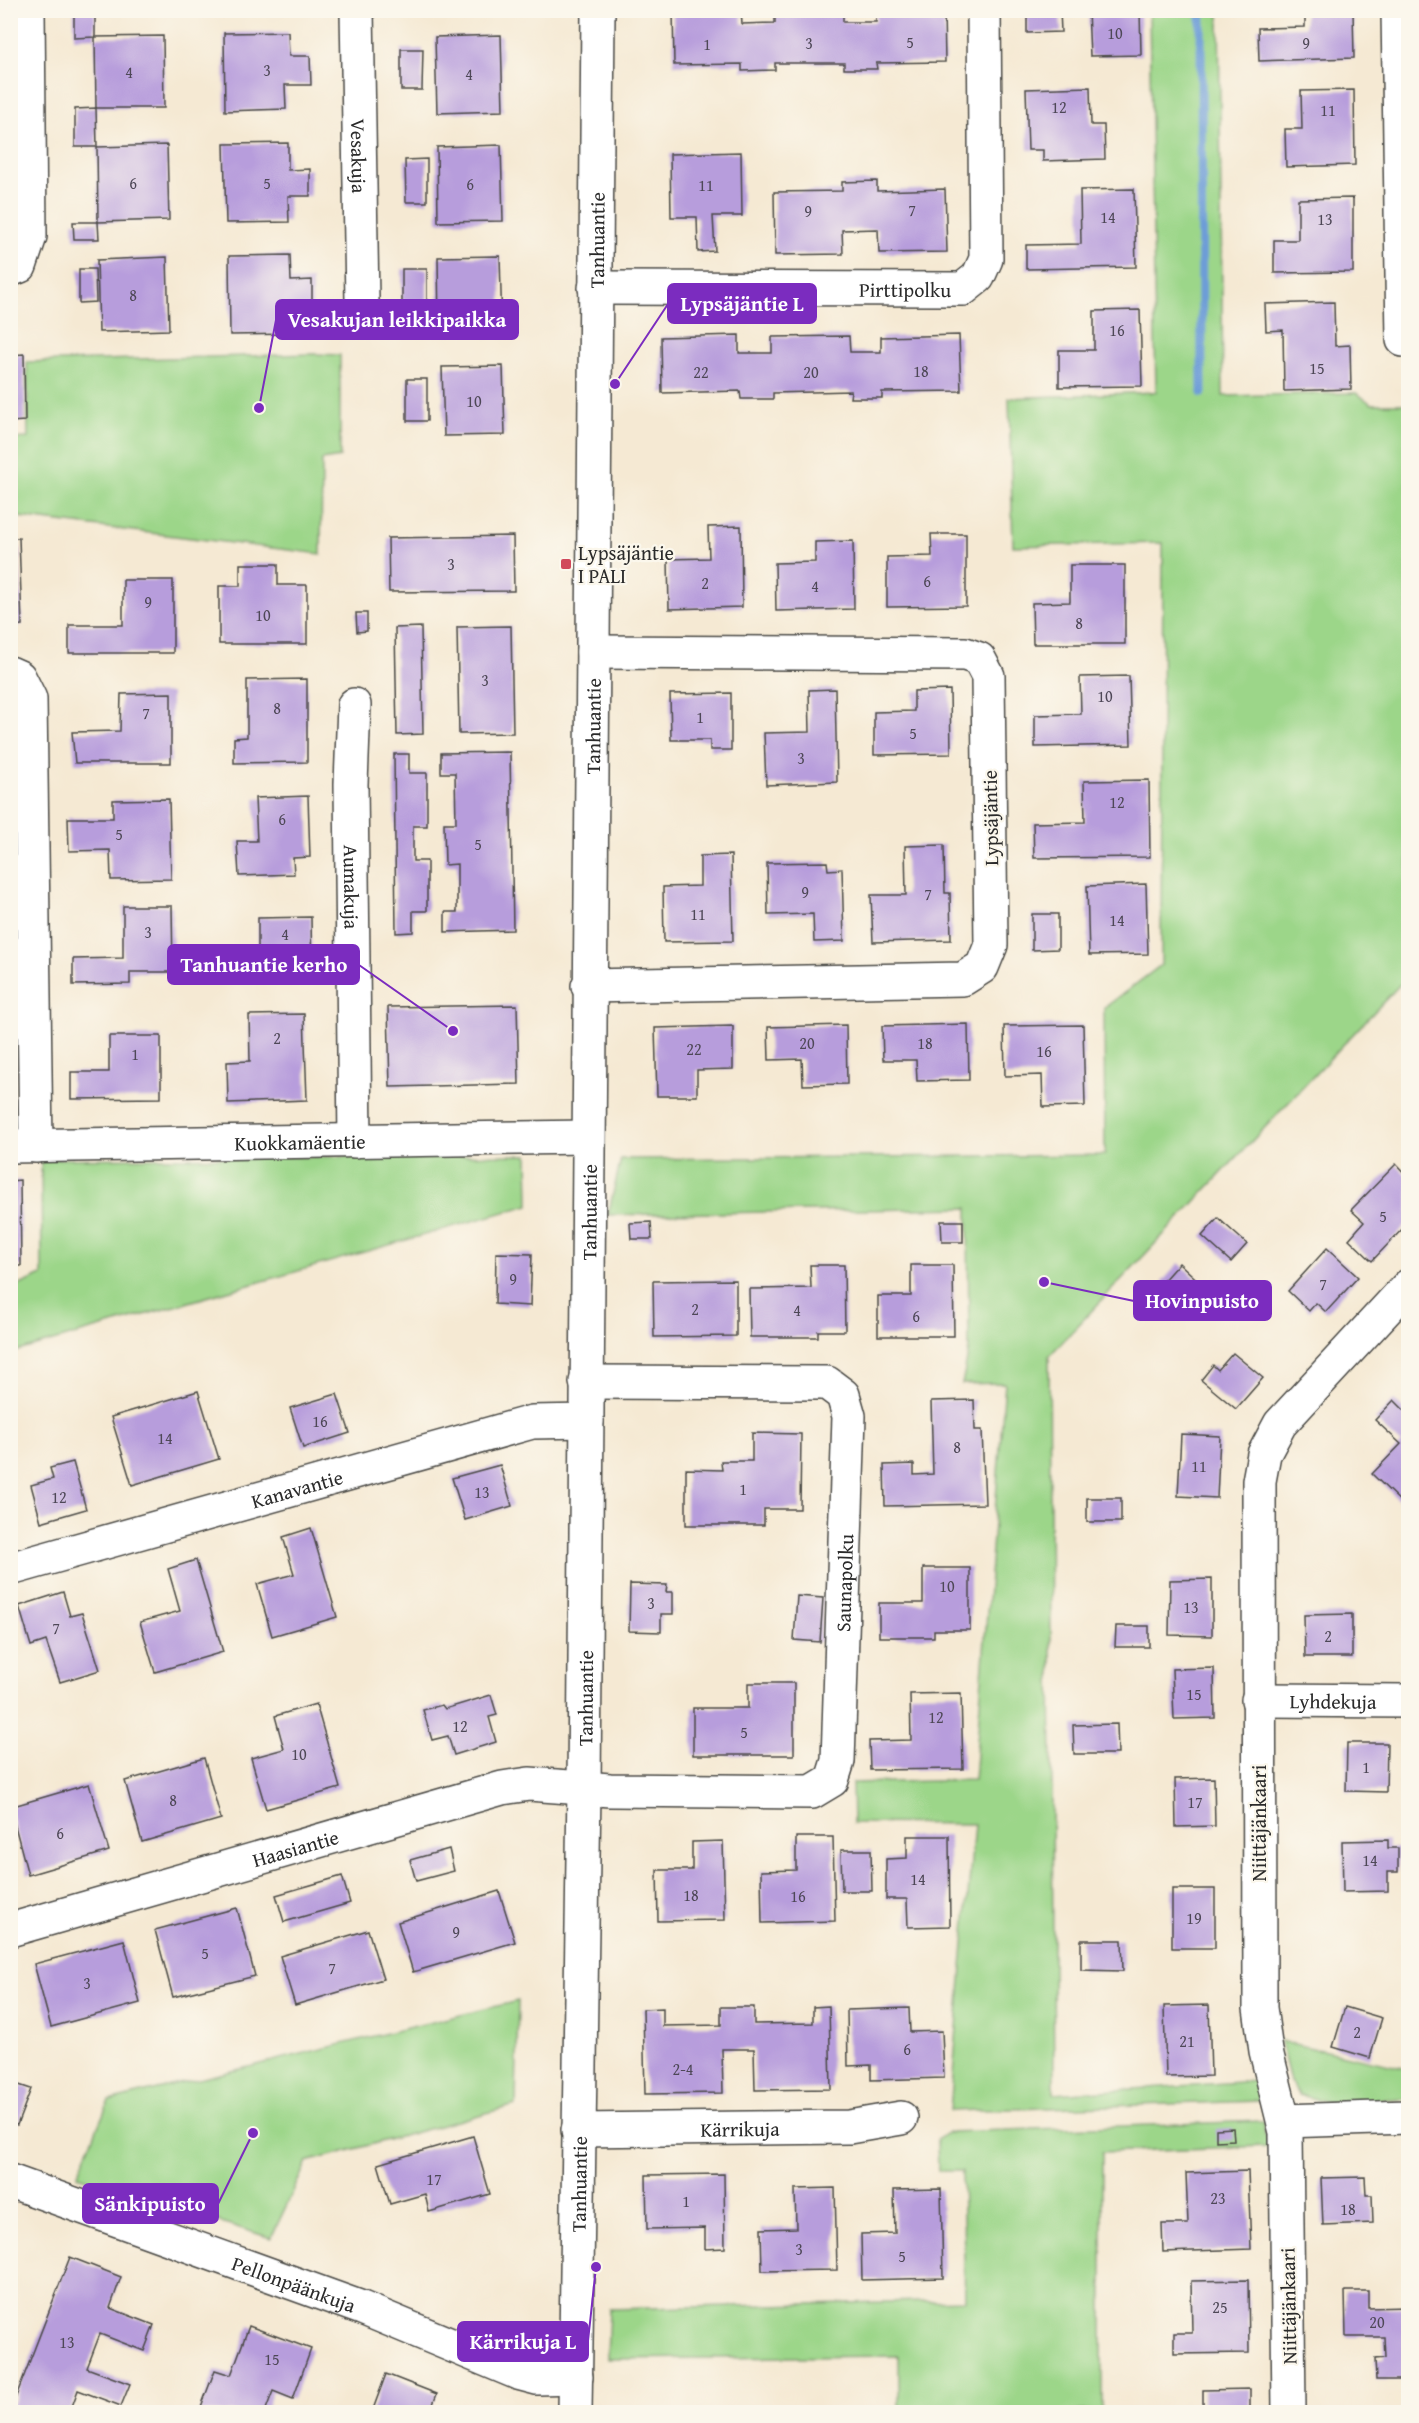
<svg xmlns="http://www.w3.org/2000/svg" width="1419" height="2423" viewBox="0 0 1419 2423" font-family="'Gentium Book Plus',serif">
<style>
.green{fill:#9cd689;stroke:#64805a;stroke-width:1.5}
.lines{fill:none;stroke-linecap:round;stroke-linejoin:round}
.stream{stroke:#6d9dd7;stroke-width:9}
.building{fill:#b79ddc}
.minor-casing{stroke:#494844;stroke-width:36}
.minor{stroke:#fff;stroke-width:33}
.poi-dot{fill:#d1495b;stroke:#fbf7ec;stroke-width:2}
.labels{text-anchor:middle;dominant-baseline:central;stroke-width:4.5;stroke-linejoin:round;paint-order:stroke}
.number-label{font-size:16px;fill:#4e4857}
.street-label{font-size:20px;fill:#2b2b2b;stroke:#fbf7ec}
.poi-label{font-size:20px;fill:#2b2b2b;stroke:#fbf7ec;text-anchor:start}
.leader{fill:none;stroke:#7b2cbf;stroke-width:2}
.callout-dot{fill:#7b2cbf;stroke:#fbf7ec;stroke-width:2}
.callout{fill:#7b2cbf;stroke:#7b2cbf;stroke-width:2}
.callout-label{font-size:21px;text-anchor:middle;font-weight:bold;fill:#fff}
</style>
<rect width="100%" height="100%" fill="#fbf7ec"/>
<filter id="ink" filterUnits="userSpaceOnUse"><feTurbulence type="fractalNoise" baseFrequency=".0167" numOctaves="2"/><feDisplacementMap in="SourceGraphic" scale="12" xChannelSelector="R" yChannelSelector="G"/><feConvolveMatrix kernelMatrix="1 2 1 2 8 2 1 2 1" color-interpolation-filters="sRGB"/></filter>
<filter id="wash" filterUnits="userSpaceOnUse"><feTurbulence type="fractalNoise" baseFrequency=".008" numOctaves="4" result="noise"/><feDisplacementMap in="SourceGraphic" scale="24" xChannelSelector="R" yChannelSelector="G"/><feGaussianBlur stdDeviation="1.35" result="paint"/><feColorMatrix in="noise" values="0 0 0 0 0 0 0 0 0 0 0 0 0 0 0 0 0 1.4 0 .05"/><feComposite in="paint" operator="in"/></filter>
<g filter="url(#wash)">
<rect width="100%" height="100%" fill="#f5e9d3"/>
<g class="green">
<path d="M1149 11H1219L1223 396 1356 393 1372 404H1408V976L1049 1356 1054 2094 1256 2081 1260 2101 950 2111 974 1824 853 1823 852 1783 974 1780 1005 1383 962 1384 969 1349 968 1208 608 1215 621 1159 1105 1155 1104 1008 1161 965 1163 543 1013 546 1009 398 1156 392Z"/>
<path d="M314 354 340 355V457L322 460 321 554 11 516V439L28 438 27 362Z"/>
<path d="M528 1155 529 1205 11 1353V1289L42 1275 41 1159Z"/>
<path d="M518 2001 516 2105 307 2162 271 2238 77 2176 109 2101Z"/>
<path d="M1280 2041 1408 2069V2098L1328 2102 1299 2095 1290 2081Z"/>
<path d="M1263 2121 1267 2146 1102 2152V2412H899V2356L607 2359 609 2309 965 2300 962 2171H938L937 2140 948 2132Z"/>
</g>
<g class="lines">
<path class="stream" d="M1201 10 1202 393"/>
</g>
<g id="blocks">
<g class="building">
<path d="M74 10H95V37L74 38Z"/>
<path d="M673 10H741L742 24 775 23V10H843V22H876V10H944L945 62 876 63 877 69H844V63H775V70L742 71V64L674 65Z"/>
<path d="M1027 10H1060L1061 32 1027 33Z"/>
<path d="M1088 10H1140L1141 55 1090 56Z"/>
<path d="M1305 10H1353L1354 58 1259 61 1258 28 1305 27Z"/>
<path d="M288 32 289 56H310L311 85H285L286 109 225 111 224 33Z"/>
<path d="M501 35 503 111 437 113 435 37Z"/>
<path d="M163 36 164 108H96L95 37Z"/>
<path d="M401 49H423L422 90H401Z"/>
<path d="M1090 87 1091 125H1104L1105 159 1043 161V150H1028L1026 89Z"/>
<path d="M1354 90 1355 165 1286 167 1285 129H1302L1301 91Z"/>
<path d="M96 108 97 147 167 145 169 220 98 222 99 239H74L73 222H98L97 147H75V109Z"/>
<path d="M288 143V170L310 169V196H288L289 222 226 223 224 144Z"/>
<path d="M501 145 503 221 438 222 437 147Z"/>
<path d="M741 152 742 216H713L715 251 698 252 697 217H671L670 154Z"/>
<path d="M427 159V202H406L405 160Z"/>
<path d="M877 181V191L945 189 947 252 879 253 878 229 842 230 843 254 775 255 774 192 842 191V182Z"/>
<path d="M1134 189 1136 267 1026 269V245L1081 244 1080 190Z"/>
<path d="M1353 198V272L1274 273V240H1298V199Z"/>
<path d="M290 255 291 281 312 280V308H291V334L230 335 229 256Z"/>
<path d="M500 256 502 329 439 330 438 257Z"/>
<path d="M167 257 169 330 99 332 97 260Z"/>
<path d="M79 269H95L96 302 79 303Z"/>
<path d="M402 269H427V313L402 312Z"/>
<path d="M1334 302 1335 346 1350 345 1351 389 1284 391 1283 330 1266 331 1265 304Z"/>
<path d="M1140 310 1142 386 1059 387V350H1094V311Z"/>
<path d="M739 335V353H772V337L849 336 850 352H881V337L959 335 961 391 882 392V398H850L851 391 773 393V399H741L740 391 662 393 661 337Z"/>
<path d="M24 354 25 421 10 422V355Z"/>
<path d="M503 366 505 435 444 436 442 367Z"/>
<rect x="407" y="379" width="20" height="42"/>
<path d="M741 526 742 607 669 609 668 559 709 558 708 527Z"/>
<path d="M931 534H966V606L887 607V557L932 556Z"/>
<path d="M513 536 514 591 389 592 388 538Z"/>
<path d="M10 538H19L22 625 10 626Z"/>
<path d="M853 541 854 609 776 611 775 563 815 562V542Z"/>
<path d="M240 564H278V585H307V644H219V586H240Z"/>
<path d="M1070 565H1125V644H1033L1032 603 1070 602Z"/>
<path d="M123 580H173V653H69V625H123Z"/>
<path d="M356 613H367V631L357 632Z"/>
<path d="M511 626 513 733 459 734 457 627Z"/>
<path d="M421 627 423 734 397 735 395 628Z"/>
<path d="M1129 676 1131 745 1035 747V715L1081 714 1080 677Z"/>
<path d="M307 679V762L234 763V738L247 737V680Z"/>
<path d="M835 689 837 782 766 785 764 733 810 732 809 690Z"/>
<path d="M950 690 951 754 874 755V712L914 711V691Z"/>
<path d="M171 693V763H75L72 732 120 731 121 694Z"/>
<path d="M731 693V750H710V740H671L670 694Z"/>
<path d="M510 752 513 930 445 932V912H457V864L445 865 444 823H456L455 773H441V753Z"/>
<path d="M394 754H409V773H427V826H413V861H427V911H413V932L396 933Z"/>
<path d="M1149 780 1150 857 1034 858 1033 823 1085 822 1084 781Z"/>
<path d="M308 796 310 857 293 858 294 874 239 876 237 841H257L255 798Z"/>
<path d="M169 799 171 879 111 880 110 850 69 851 68 818H113V800Z"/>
<path d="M944 845 945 893H950L951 940 873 942 871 895H906L905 846Z"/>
<path d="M731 855 733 941 664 942 663 887 700 886V856Z"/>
<path d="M827 862 828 870 842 869 844 941 814 942 813 914 768 915 767 863Z"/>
<path d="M1146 884 1148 954 1089 955 1087 886Z"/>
<path d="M123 906H172L173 972H130V984L73 985V959L123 958Z"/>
<path d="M1032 914H1058V949L1032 950Z"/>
<path d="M311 917 312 981 226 982 225 951 258 950V918Z"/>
<path d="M517 1005 519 1084 390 1087 388 1007Z"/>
<path d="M304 1014 307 1100 228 1103 227 1062 250 1061 249 1015Z"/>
<path d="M968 1024 969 1080 917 1081 916 1060H883L882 1026Z"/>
<path d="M846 1025 847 1084 803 1085 802 1059 769 1060 768 1027Z"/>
<path d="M1083 1025 1085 1106 1043 1107 1042 1075 1005 1076 1004 1026Z"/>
<path d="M733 1026V1069L697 1070V1096H657L655 1028Z"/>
<path d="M109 1036H161V1098L71 1099V1072H109Z"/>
<path d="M1396 1164 1408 1177V1223L1372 1261 1349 1239 1364 1222 1351 1210Z"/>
<path d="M20 1180 21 1266H10V1181Z"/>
<path d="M1218 1218 1247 1244 1231 1262 1202 1236Z"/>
<path d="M941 1221H963V1242H942Z"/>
<path d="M651 1222 652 1239H631L630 1223Z"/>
<path d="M1327 1248 1358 1277 1326 1312 1316 1303 1309 1311 1288 1291Z"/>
<path d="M496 1253 532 1254 530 1306 495 1304Z"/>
<path d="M1179 1263 1206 1288 1190 1307 1162 1282Z"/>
<path d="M810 1265H844L845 1331H818V1337H750L749 1289 811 1288Z"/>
<path d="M911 1265H953L954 1336H878V1296H911Z"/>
<path d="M736 1280V1336L654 1337 653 1281Z"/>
<path d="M1233 1353 1263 1378 1236 1409 1201 1380 1213 1365 1218 1370Z"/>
<path d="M198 1391 219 1459 132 1485 111 1417Z"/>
<path d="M337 1394 350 1433 303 1448 290 1408Z"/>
<path d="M974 1400 975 1430H982L985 1504 885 1506 884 1465 914 1464V1475L933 1474 931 1401Z"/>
<path d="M1394 1400 1408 1414 1407 1508 1372 1474 1401 1444 1375 1420Z"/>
<path d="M752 1433 801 1434 800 1509H764V1525H686V1469L722 1470 721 1461H752Z"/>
<path d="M1181 1434 1220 1436 1217 1498 1178 1496Z"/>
<path d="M73 1462 86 1509 41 1522 31 1485 53 1479 50 1468Z"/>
<path d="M500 1465 512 1506 465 1520 452 1478Z"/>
<rect x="1087" y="1498" width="34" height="24"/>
<path d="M311 1528 337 1617 272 1636 257 1584 294 1574 283 1537Z"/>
<path d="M196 1560 223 1652 155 1672 140 1622 180 1611 168 1569Z"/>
<path d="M923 1568H970V1630H934V1637H879V1603H923Z"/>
<path d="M1212 1579V1636L1169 1635 1170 1580Z"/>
<path d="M630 1584 667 1585 666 1592H673V1614H661V1632L629 1631Z"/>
<path d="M63 1592 70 1616 82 1613 100 1670 60 1682 46 1641 31 1646 19 1606Z"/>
<path d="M797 1596 823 1598 820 1642 794 1640Z"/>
<path d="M1352 1614V1657H1305L1304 1615Z"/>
<path d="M1116 1626H1149V1647H1115Z"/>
<path d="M1214 1668 1215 1718 1174 1719 1172 1669Z"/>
<path d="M748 1683H794V1755H693V1708H748Z"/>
<path d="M961 1693 963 1769 870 1770 869 1741 911 1740 910 1694Z"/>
<path d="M491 1695 497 1715 489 1717 496 1742 454 1755 448 1736 432 1740 423 1710 442 1705 445 1709Z"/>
<path d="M316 1704 340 1788 266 1809 251 1758 284 1749 275 1716Z"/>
<path d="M1117 1724 1118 1754H1074L1073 1725Z"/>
<path d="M1347 1743H1387L1386 1792 1346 1791Z"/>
<path d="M204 1758 221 1819 142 1842 125 1781Z"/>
<path d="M1214 1778 1215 1826 1176 1827 1175 1779Z"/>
<path d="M89 1784 109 1851 28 1875 10 1807Z"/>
<path d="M907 1836H949L950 1926 908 1927 907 1899H886V1859L907 1858Z"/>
<path d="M796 1837H833L835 1921 762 1923 761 1871 796 1870Z"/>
<path d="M1388 1840V1848H1398V1872H1388V1891L1343 1892 1342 1841Z"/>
<path d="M723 1841 725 1920 658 1921 657 1870H692V1842Z"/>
<path d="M449 1849 454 1871 416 1881 410 1860Z"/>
<path d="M841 1850H871L872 1891H842Z"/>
<path d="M342 1876 350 1903 284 1922 276 1895Z"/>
<rect x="1172" y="1889" width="43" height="59"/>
<path d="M499 1891 515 1942 413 1972 398 1922Z"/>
<path d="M237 1908 255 1976 173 1997 155 1930Z"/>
<path d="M368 1930 383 1979 295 2005 280 1956Z"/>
<path d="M124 1940 140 2003 51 2027 34 1964Z"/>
<path d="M1081 1940H1122L1123 1971 1081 1970Z"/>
<path d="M1209 2005 1211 2076 1166 2077 1164 2006Z"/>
<path d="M829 2006 831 2089 755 2090 754 2049H722L723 2093 645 2094 643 2009 663 2008V2026L721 2025V2007H754V2024L813 2023V2007Z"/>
<path d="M1345 2007 1382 2018 1370 2058 1333 2047Z"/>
<path d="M909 2008 910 2032 942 2031 944 2078 871 2080V2065L848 2066 847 2010Z"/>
<path d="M10 2082 31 2089 17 2125 10 2123Z"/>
<path d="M1233 2128 1234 2140 1216 2141V2129Z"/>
<path d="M473 2136 490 2194 429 2212 425 2194 390 2204 378 2164Z"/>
<path d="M1248 2171 1251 2249 1163 2252 1162 2224H1188L1186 2173Z"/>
<path d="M724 2174 725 2248 705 2249V2228L647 2229 646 2175Z"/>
<path d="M1365 2177 1366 2195H1372L1373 2223 1323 2225 1321 2178Z"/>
<path d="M835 2188 837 2270 762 2271 761 2229 796 2228 795 2189Z"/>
<path d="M941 2189 943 2278 862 2280 861 2234 895 2233 894 2190Z"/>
<path d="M70 2257 121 2277 110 2308 154 2325 144 2351 100 2334 87 2368 130 2384 121 2406 78 2390 70 2412H10Z"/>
<path d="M1248 2280 1249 2353 1174 2354V2333H1192L1191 2281Z"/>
<path d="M1345 2291H1368V2308L1408 2307V2380H1376L1375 2359 1385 2358 1384 2337H1346Z"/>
<path d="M249 2326 311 2349 293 2399 273 2391 265 2412H199L215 2370 231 2375Z"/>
<path d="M386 2374 437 2394 430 2412H372Z"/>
<path d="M1250 2389V2412H1203V2390Z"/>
</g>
</g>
</g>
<g filter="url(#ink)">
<use href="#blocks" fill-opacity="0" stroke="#494844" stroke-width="1.5"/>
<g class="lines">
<g class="minor-casing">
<g id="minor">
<path id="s1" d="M357 10 362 301"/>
<path d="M1398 10 1403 340"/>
<path d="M10 270 20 266 30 236 28 10"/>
<path id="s2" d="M595 288 963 289 978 277 986 259 984 10"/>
<path d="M10 673 19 677 30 699 36 1146"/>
<path id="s3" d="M354 705 351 784 355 1141"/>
<path d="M588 986 963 979 982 967 991 945 988 676 979 659 965 654 593 652"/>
<path id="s4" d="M10 1146 588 1137"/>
<path id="s5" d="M10 1569 532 1422 587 1421"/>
<path id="s6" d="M1258 1700 1408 1701"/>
<path id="s7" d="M10 1930 502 1788 529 1784 610 1790 812 1792 832 1780 838 1761 849 1416 843 1395 827 1383 586 1382"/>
<path d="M1284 2121 1408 2117"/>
<path id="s8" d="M578 2130 849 2127 901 2118"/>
<path id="s9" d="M10 2181 362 2308 518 2373 537 2378 576 2377"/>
<path id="s10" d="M575 2412 584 1788 598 10"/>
<path d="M1289 2412 1286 2132 1266 2051 1260 2008 1259 1481 1264 1454 1280 1424 1408 1286"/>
</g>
</g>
<use href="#minor" class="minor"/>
</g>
</g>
<rect class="poi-dot" x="560" y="558" width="12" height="12" rx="3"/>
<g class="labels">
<g class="number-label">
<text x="1115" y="33">10</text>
<text x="910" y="42">5</text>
<text x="809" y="43">3</text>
<text x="1306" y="43">9</text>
<text x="707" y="44">1</text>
<text x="267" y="70">3</text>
<text x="129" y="72">4</text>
<text x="469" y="74">4</text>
<text x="1059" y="107">12</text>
<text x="1328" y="110">11</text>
<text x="133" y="183">6</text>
<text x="267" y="183">5</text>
<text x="470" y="184">6</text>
<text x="706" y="185">11</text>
<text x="912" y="210">7</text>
<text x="808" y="211">9</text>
<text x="1108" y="217">14</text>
<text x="1325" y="219">13</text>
<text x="133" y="295">8</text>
<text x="1117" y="330">16</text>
<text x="1317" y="368">15</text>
<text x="921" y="371">18</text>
<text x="701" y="372">22</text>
<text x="811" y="372">20</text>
<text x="474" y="401">10</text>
<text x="451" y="564">3</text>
<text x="927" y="581">6</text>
<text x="705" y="583">2</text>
<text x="815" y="586">4</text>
<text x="148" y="602">9</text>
<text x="263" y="615">10</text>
<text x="1079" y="623">8</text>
<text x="485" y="680">3</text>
<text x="1105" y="696">10</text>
<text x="277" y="708">8</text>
<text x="146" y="713">7</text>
<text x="700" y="717">1</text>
<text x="913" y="733">5</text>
<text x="801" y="758">3</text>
<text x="1117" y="802">12</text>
<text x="282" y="819">6</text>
<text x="119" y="834">5</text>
<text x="478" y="844">5</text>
<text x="805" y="892">9</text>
<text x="928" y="894">7</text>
<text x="698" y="914">11</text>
<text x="1117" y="920">14</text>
<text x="148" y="932">3</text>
<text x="285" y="934">4</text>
<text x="277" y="1038">2</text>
<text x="807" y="1043">20</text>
<text x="925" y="1043">18</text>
<text x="694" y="1049">22</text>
<text x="1044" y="1051">16</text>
<text x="135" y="1054">1</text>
<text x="1383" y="1216">5</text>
<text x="513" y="1279">9</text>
<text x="1323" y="1284">7</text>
<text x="695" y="1309">2</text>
<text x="797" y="1310">4</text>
<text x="916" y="1316">6</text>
<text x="320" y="1421">16</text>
<text x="165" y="1438">14</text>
<text x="957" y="1447">8</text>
<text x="1199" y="1466">11</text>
<text x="743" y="1489">1</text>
<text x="482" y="1492">13</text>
<text x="59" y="1497">12</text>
<text x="947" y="1586">10</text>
<text x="651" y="1603">3</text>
<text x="1191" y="1607">13</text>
<text x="56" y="1628">7</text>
<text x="1328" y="1636">2</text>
<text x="1194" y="1694">15</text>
<text x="936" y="1717">12</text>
<text x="460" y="1726">12</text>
<text x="744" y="1732">5</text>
<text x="299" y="1754">10</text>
<text x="1366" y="1767">1</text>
<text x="173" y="1800">8</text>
<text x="1195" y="1802">17</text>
<text x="60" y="1833">6</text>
<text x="1370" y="1860">14</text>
<text x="918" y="1879">14</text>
<text x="691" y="1895">18</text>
<text x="798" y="1896">16</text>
<text x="1194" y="1918">19</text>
<text x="456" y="1932">9</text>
<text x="205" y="1953">5</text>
<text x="332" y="1968">7</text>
<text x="87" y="1983">3</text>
<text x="1357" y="2032">2</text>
<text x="1187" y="2041">21</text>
<text x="907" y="2049">6</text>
<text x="683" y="2069">2-4</text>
<text x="434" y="2179">17</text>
<text x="1218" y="2198">23</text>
<text x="686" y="2201">1</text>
<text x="1348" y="2209">18</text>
<text x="799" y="2249">3</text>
<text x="902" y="2256">5</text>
<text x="1220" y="2307">25</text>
<text x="1377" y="2322">20</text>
<text x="67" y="2342">13</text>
<text x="272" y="2359">15</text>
</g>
<g class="street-label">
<text stroke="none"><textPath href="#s1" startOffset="146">Vesakuja</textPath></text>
<text stroke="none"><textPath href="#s10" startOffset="2172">Tanhuantie</textPath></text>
<text stroke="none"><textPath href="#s2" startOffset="310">Pirttipolku</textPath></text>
<text stroke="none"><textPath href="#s10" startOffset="1686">Tanhuantie</textPath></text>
<text transform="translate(990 818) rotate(-91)">Lypsäjäntie</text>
<text stroke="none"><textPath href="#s3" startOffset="182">Aumakuja</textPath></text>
<text stroke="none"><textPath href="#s4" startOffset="290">Kuokkamäentie</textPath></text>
<text stroke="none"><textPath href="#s10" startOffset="1200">Tanhuantie</textPath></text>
<text stroke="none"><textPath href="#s5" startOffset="298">Kanavantie</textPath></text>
<text stroke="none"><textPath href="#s7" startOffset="1044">Saunapolku</textPath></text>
<text stroke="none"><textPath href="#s10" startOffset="714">Tanhuantie</textPath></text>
<text stroke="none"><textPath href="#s6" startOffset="75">Lyhdekuja</textPath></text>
<text transform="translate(1258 1823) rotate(-90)">Niittäjänkaari</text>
<text stroke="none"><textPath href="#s7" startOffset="297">Haasiantie</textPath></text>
<text stroke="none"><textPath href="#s8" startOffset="162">Kärrikuja</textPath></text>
<text stroke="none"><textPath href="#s10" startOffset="228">Tanhuantie</textPath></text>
<text stroke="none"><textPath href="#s9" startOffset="302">Pellonpäänkuja</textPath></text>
<text transform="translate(1288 2306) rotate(-91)">Niittäjänkaari</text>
</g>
<g class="poi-label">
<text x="578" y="552">Lypsäjäntie<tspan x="578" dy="23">I PALI</tspan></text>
</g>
</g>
<path class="leader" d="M615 384L668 304M259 408L276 320M453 1031L359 965M1044 1282L1134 1301M253 2133L218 2204M596 2267L588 2341"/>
<g class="callout-dot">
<circle cx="615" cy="384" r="6"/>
<circle cx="259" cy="408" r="6"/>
<circle cx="453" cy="1031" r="6"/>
<circle cx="1044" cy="1282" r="6"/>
<circle cx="253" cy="2133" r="6"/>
<circle cx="596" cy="2267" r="6"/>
</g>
<g class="callout">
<rect x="668" y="284" width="148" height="39" rx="6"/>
<rect x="276" y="300" width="242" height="39" rx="6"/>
<rect x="168" y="945" width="191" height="39" rx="6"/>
<rect x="1134" y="1281" width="137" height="39" rx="6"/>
<rect x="83" y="2184" width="135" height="39" rx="6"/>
<rect x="458" y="2322" width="130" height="39" rx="6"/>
</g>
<g class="callout-label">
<text x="742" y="311">Lypsäjäntie L</text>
<text x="397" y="327">Vesakujan leikkipaikka</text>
<text x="264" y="972">Tanhuantie kerho</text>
<text x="1202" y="1308">Hovinpuisto</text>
<text x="150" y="2211">Sänkipuisto</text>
<text x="523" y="2349">Kärrikuja L</text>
</g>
<rect width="1419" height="2423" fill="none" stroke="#fbf7ec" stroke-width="36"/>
</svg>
